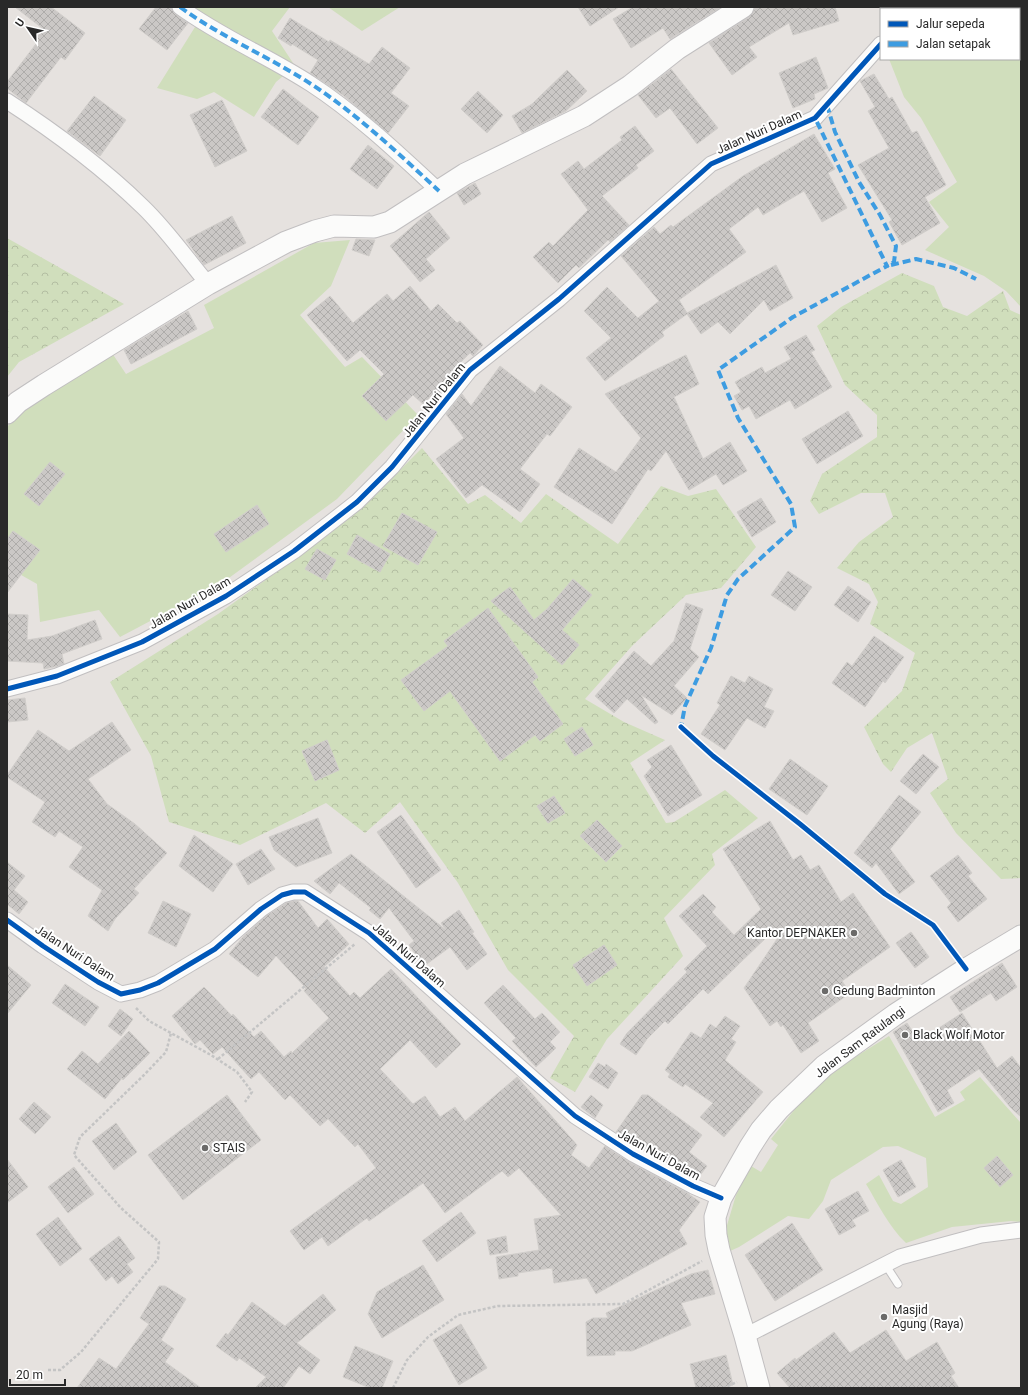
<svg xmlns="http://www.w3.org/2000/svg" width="1028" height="1395" viewBox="0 0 1028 1395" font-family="Roboto,sans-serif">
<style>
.grass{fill:#d0debc}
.forest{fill:url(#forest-crowns)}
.building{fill:url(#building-cross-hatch);stroke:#d1cecb}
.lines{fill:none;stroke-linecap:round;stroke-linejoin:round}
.service-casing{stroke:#c1bfc0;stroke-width:9}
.minor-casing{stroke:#c1bfc0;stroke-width:17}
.secondary-casing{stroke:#c1bfc0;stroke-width:23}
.path{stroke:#c4c4c4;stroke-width:2.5;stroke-dasharray:3 2;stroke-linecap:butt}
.service{stroke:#fbfbfa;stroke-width:7}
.minor{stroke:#fbfbfa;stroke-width:15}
.secondary{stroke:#fbfbfa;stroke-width:21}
.quiet{stroke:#3d9ce1;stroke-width:4;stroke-dasharray:8 4;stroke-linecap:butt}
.cycleway-casing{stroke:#fff;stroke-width:8}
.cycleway{stroke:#0057b8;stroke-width:5}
.poi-dot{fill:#6b6a69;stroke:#fff;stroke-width:1.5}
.labels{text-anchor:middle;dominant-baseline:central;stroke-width:4;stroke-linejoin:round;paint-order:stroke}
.street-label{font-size:12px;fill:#292929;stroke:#fff}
.poi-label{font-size:12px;fill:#292929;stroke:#fff;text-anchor:start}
</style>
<defs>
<pattern id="forest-crowns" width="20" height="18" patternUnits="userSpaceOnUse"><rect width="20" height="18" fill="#d0debc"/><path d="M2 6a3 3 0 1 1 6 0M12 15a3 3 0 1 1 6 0" fill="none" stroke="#b3bea2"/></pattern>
<pattern id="building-cross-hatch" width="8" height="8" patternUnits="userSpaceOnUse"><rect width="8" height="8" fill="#cbc8c6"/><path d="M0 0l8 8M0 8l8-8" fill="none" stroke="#aeacaa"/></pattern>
</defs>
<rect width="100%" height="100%" fill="#e6e2df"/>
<g class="grass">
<path d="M194 7H290L272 31 295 66 276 82 254 117 214 92 197 99 157 88 200 19Z"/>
<path d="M328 7H400L362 31Z"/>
<path d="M949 7H1021V307L1006 291 984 276 925 250 949 227 929 202 957 182 921 118 904 97 889 59H1019V9H947Z"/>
<path d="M350 240 331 286 300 315 345 367 362 357 418 415 337 499 222 583 120 637 99 610 40 622 37 584 7 567V427L22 411 112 353 126 374 214 328 204 305 314 243Z"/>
<path d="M889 1036 935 1117 965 1100 960 1092 980 1077 1021 1123V1222L1011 1221 952 1227 906 1243C889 1227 878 1204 866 1184L879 1175 893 1201 901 1204 928 1187 926 1158 898 1146 883 1147 831 1180 823 1201 809 1219 788 1216 739 1247 730 1251 725 1232 736 1195 751 1166 761 1172 778 1145 771 1139 803 1099 831 1072Z"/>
</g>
<g class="forest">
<path d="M7 238 124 304 19 362 7 377Z"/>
<path d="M902 273 934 286 943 307 967 316 1003 291 1010 310 1021 315V878L1001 879 956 833 930 793 948 779 932 733 907 748 891 772 883 764 864 727 902 691 915 653 870 624 878 602 869 584 837 568 859 542 893 517 885 493H861L819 514 810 501 822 474 877 437V415L845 385 817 326 841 307Z"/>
<path d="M422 448 468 504 485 495 521 523 546 494 618 544 661 486 688 496 716 489 756 547 721 588 686 595 632 646 585 699 624 722 665 740 630 763 666 823 674 822 725 790 758 818 712 854 715 865 664 918 683 956 607 1039 575 1092 550 1078 574 1036 508 970 458 883 400 802 365 833 326 803 240 845 169 822 151 756 110 682 218 614 299 556 364 506Z"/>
</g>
<g class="building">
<path d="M15 7H51L85 33 65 60 61 57 26 103 7 88V82L39 40 35 37 42 28Z"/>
<path d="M156 7H171L175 14 188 23 167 50 139 29Z"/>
<path d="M578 7H619L590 26Z"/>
<path d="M633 7H721L670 39 663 28 631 48 613 19Z"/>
<path d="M755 7H835L839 21 793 35 789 23 749 47 757 57 732 75 709 43 749 17 753 13Z"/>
<path d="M290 18 329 42 330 40 369 64 382 47 410 68 391 93 409 106 388 133 343 95 310 73 318 60 292 44 291 46 278 38Z"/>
<path d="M816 57 828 88 814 94 815 99 793 108 779 73Z"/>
<path d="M671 69 718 128 697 144 670 108 656 118 638 95Z"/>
<path d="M567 70 587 91 566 111 522 133 512 116 532 104Z"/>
<path d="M874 74 889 99 892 97 912 133 917 131 946 185 925 197 940 223 902 245 889 222 892 220 858 165 889 148 868 111 875 107 860 81Z"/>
<path d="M283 89 319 117 298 145 261 117Z"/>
<path d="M478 91 503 115 487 133 461 109Z"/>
<path d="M94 96 126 120 100 156 67 131Z"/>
<path d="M222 100 247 151 215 167 190 115Z"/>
<path d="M635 126 654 151 636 165 638 168 602 196 629 225 610 242 608 240 579 268 576 265 558 283 533 257 549 242 553 246 588 210 561 174 578 161 584 169 622 140 620 137Z"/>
<path d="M814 134 835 169 828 173 847 208 822 222 804 191 763 215 758 207 729 229 746 252 679 300 687 313 776 265 793 298 770 311 764 300 730 334 718 322 701 334 687 314 662 332 664 336 605 381 586 358 611 338 584 311 607 287 638 318 659 301 621 256 654 227 660 234 671 225 673 227 743 176Z"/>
<path d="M368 145 394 166 377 189 350 169Z"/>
<path d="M475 183 481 194 464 205 457 193Z"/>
<path d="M429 212 450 238 426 259 435 270 420 282 390 246Z"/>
<path d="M232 216 246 243 204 265 186 240Z"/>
<path d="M356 239 375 240 369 256 352 250Z"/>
<path d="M410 286 431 311 438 304 457 323 460 321 483 345 473 356 470 353 447 376 451 380 435 399 432 395 423 404 413 395 386 421 362 396 384 374 360 350 347 361 307 315 330 296 353 323 387 294 393 301Z"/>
<path d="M188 311 197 329 131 364 124 350Z"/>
<path d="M806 335 815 350 811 352 832 387 795 409 790 400 756 419 749 406 742 410 734 396 741 392 735 382 762 367 765 373 791 359 784 347Z"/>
<path d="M686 355 699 384 674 397 703 459 730 442 747 471 723 485 716 474 689 490 666 451 651 471 648 469 612 524 554 487 579 448 616 472 641 438 605 394Z"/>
<path d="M500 366 535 393 541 384 572 407 550 436 547 434 520 469 540 484 520 512 482 485 466 498 436 459 464 438 446 414 462 394 471 406Z"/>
<path d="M848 411 863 436 817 464 802 439Z"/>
<path d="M50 462 65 474 39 506 24 494Z"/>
<path d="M761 498 776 522 752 537 737 512Z"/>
<path d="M257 505 269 524 226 552 214 534Z"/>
<path d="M402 513 437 532 418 565 383 546Z"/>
<path d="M13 531 40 550 7 593V539Z"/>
<path d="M357 535 390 554 380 572 347 554Z"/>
<path d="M317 549 336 560 325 580 305 569Z"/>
<path d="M788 571 812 587 795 611 771 595Z"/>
<path d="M573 579 592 595 562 630 579 645 562 665 491 601 510 587 534 620 547 609Z"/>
<path d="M848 586 871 602 858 622 834 605Z"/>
<path d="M686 603 703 609 690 649 699 657 674 686 687 698 672 715 641 695 658 722 655 724 627 699 614 713 595 696 634 651 651 666 674 641Z"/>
<path d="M488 608 538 677 532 682 563 724 540 741 535 735 500 761 450 691 424 711 401 680 448 646 444 641Z"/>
<path d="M7 614 28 615 27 640 52 636 95 620 102 639 62 654 64 664 58 666 44 669 43 663 7 661Z"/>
<path d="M874 636 904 657 885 683 883 681 865 707 832 683 847 662 852 666Z"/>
<path d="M731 676 745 683 749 676 773 689 764 707 774 711 765 728 747 718 725 750 701 734 720 705 717 703Z"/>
<path d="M25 698 28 720 7 722V700Z"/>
<path d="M112 722 131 750 88 779 107 804 135 824 167 853 134 889 139 893 115 919 108 931 88 916 102 890 69 867 83 847 59 831 55 837 32 822 45 802 7 777V775L38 730 69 751Z"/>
<path d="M582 727 593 745 575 756 564 739Z"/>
<path d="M327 740 339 770 315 781 302 751Z"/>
<path d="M671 745 702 795 668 816 644 776 652 767 647 760Z"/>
<path d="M923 754 939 767 916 794 900 781Z"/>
<path d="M790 759 828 786 807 815 769 789Z"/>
<path d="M899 795 921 812 890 849 915 882 899 894 876 863 872 868 854 853Z"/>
<path d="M554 796 565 813 548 823 537 806Z"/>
<path d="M401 815 441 870 416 888 377 832Z"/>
<path d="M318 818 332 853 296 867 274 850 269 837Z"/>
<path d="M597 820 622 846 606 862 580 836Z"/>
<path d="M770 821 793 860 801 855 810 870 819 865 841 902 853 893 890 947 842 981 850 993 808 1023 819 1041 801 1053 783 1025 781 1027 777 1021 770 1026 744 988 779 936 773 931 708 994 703 989 668 1024 665 1021 647 1039 636 1055 620 1044 627 1033 687 972 684 969 707 946 679 916 703 894 716 907 712 912 734 935 761 909 723 849Z"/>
<path d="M194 835 233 864 213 892 179 866Z"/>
<path d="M261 849 275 869 248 885 236 864Z"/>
<path d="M351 854 446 930 441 923 459 910 474 932 472 933 487 954 467 970 450 947 424 966 409 945 414 941 389 908 380 919 369 910 371 908 339 883 330 894 314 881Z"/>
<path d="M958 855 972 873 968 876 987 899 958 922 947 907 951 903 930 876Z"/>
<path d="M7 862 25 876 14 890 28 902 19 914 7 904Z"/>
<path d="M163 901 191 914 176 947 148 933Z"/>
<path d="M294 901H298L318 928 327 919 349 944 324 967 350 996 354 992 360 998 391 969 461 1044 436 1068 410 1040 380 1069 413 1104 425 1096 440 1117 455 1107 465 1121 517 1077 577 1145 571 1155 589 1168 605 1146 629 1162 687 1193 700 1202 679 1230 687 1244 596 1294 587 1278 554 1283 552 1268 518 1273V1276L499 1279 496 1257 539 1250 534 1219 561 1215 519 1168 508 1177 502 1171 445 1213 423 1183 369 1221 367 1218 328 1246 322 1237 304 1250 290 1231 376 1168 358 1144 355 1147 328 1119 320 1126 290 1095 285 1100 259 1072 251 1079 222 1047 213 1054 200 1040 195 1044 172 1016 204 987 232 1016 233 1014 254 1037 261 1031 284 1057 291 1051 292 1053 329 1018 304 991 306 988 276 956 258 977 229 954 243 937 266 916 286 903Z"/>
<path d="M911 932 929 957 915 968 896 943Z"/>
<path d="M604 945 617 965 587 986 573 965Z"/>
<path d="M1002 963 1017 987 996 1001 991 993 960 1012 950 997Z"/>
<path d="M7 965 31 985 7 1014Z"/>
<path d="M65 984 99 1007 85 1026 52 1003Z"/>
<path d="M503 985 535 1019 542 1013 560 1032 550 1042 556 1048 536 1067 512 1041 516 1038 484 1003Z"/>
<path d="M120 1009 133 1019 121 1036 108 1026Z"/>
<path d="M962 1013 997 1068 1012 1056 1021 1068V1117L1011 1108 979 1069 947 1090 954 1103 938 1112 893 1032 907 1023 919 1041Z"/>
<path d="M725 1016 740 1026 731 1039 736 1042 725 1060 763 1092 724 1137 700 1117 713 1103 685 1084 683 1087 668 1077 670 1074 665 1070 691 1032 701 1038 710 1024 716 1028Z"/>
<path d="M129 1031 150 1053 123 1080 122 1078 105 1099 67 1069 82 1051 98 1064Z"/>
<path d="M598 1063 605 1067 606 1064 618 1073 608 1089 589 1077Z"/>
<path d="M227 1095 261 1140 183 1200 148 1155Z"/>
<path d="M591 1095 603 1105 595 1118 581 1107Z"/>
<path d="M642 1095H648L702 1135 689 1152 707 1166 698 1178 638 1146 616 1132Z"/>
<path d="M34 1102 51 1117 35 1134 19 1119Z"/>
<path d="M116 1123 137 1152 114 1170 92 1141Z"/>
<path d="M997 1156 1013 1175 1000 1187 984 1168Z"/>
<path d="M7 1159 28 1187 7 1203Z"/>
<path d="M901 1160 916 1187 898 1197 883 1170Z"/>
<path d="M74 1167 94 1194 68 1213 48 1187Z"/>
<path d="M858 1191 869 1211 852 1220 856 1226 839 1235 825 1209Z"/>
<path d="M461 1212 476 1233 437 1262 422 1241Z"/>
<path d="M58 1217 82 1249 60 1266 36 1234Z"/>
<path d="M792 1223 823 1270 775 1301 745 1255Z"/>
<path d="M119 1236 135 1258 127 1264 133 1272 118 1284 112 1276 106 1281 89 1259Z"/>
<path d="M506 1236 508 1252 490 1255 487 1240Z"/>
<path d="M423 1265 444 1300 382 1338 368 1314 377 1292Z"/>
<path d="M708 1270 715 1294 681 1303 691 1325 632 1351H615V1355L587 1356 586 1322 593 1318H608L606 1313 691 1274Z"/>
<path d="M159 1286H165L186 1299 161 1340 174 1349 165 1362 201 1388H77L99 1358 116 1369 149 1324 140 1318Z"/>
<path d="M323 1294 336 1310 297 1343 320 1360 310 1374 299 1366 283 1388H255L266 1377 239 1358 237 1361 216 1346 226 1333 228 1335 252 1302 285 1326Z"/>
<path d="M461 1324 487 1368 459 1385 433 1340Z"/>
<path d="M886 1330 906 1361 937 1342 955 1373 951 1376 959 1388H790L777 1373 795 1358 796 1360 834 1332 850 1353Z"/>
<path d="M355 1346 393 1361 382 1388H370L343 1377Z"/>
<path d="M726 1355 733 1385 722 1388H696L690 1364Z"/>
</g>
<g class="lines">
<g class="service-casing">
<path id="service" d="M885 1264 898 1284"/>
</g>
<g class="minor-casing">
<g id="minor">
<path d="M180 7C221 37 268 56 311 84 357 114 399 154 439 191"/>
<path d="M916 9 918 7"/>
<path d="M7 101C55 132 102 167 143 207 167 230 187 259 208 284"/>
<path d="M7 689 57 676 142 642 226 596 294 551 357 502 392 467 470 370 559 299 711 164 815 118 881 44"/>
<path d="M7 920 43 946 98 982 121 994 140 990 158 983 215 949 261 909 282 895 293 892H305L369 933 575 1116 633 1154 693 1186 721 1198"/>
<path d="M745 1336 900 1257 981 1235 1021 1230"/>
</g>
</g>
<g class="secondary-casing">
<g id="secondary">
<path d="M7 413 18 402 44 385 208 284 286 242 315 231 334 226 374 227 390 222 465 174 584 116 630 86 677 49 743 7"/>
<path d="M759 1388 745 1336 719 1250 716 1235 715 1217 721 1198 750 1147 761 1130 779 1109 824 1066 896 1014 966 969 1021 936"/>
</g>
</g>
<g class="path">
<path d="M136 1008 149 1021 211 1055 237 1072 252 1092 245 1102"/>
<path d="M218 1059 355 944"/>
<path d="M48 1370H60L81 1352 158 1259 159 1242 121 1208 74 1155 80 1137 144 1075 166 1052 171 1033"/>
<path d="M393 1388 407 1360 428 1337 458 1315 498 1306 623 1304 702 1261"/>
<path d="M723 1388 737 1382"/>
</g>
<use href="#service" class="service"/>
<use href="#minor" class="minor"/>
<use href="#secondary" class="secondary"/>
<g class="quiet">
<path d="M180 7C221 37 268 56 311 84 357 114 399 154 439 191"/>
<path d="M827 105 835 132 859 182 880 215 896 246 894 262 887 266"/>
<path d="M891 265 916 259 954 268 976 279"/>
<path d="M683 730 681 727 685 706 711 648 727 595 738 579 795 527 791 504 738 418 718 370 793 317 887 266 815 118"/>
</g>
<g class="cycleway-casing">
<g id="cycleway">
<path d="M7 689 57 676 142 642 226 596 294 551 357 502 392 467 470 370 559 299 711 164 815 118 881 44"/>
<path d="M681 727 713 756 800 824 885 894 933 925 966 969"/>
<path d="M7 920 43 946 98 982 121 994 140 990 158 983 215 949 261 909 282 895 293 892H305L369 933 575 1116 633 1154 693 1186 721 1198"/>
</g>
</g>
<use href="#cycleway" class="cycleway"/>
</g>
<g class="poi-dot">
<circle cx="854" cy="933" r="4"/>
<circle cx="825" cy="991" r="4"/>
<circle cx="905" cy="1035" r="4"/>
<circle cx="205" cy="1148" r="4"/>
<circle cx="884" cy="1317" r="4"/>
</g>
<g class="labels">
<g class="street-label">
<text transform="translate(759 132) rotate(-24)">Jalan Nuri Dalam</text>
<text transform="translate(434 400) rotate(-51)">Jalan Nuri Dalam</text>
<text transform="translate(190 603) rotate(-30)">Jalan Nuri Dalam</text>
<text transform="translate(75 953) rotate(33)">Jalan Nuri Dalam</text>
<text transform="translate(409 955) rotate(41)">Jalan Nuri Dalam</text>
<text transform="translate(860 1042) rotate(-37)">Jalan Sam Ratulangi</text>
<text transform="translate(659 1155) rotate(29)">Jalan Nuri Dalam</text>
</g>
<g class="poi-label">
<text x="846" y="933" text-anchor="end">Kantor DEPNAKER</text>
<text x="833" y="991">Gedung Badminton</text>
<text x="913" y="1035">Black Wolf Motor</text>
<text x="213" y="1148">STAIS</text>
<text x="892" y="1310">Masjid<tspan x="892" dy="14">Agung (Raya)</tspan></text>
</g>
</g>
<rect width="1028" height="1395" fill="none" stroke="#292929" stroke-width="16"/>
<rect x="880" y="8" width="140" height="52" fill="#ffffff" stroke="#a9a9a9"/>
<rect x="888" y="21" width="20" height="6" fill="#0057b8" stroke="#a9a9a9"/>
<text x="916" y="28" font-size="12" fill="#292929">Jalur sepeda</text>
<rect x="888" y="41" width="20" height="6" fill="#3d9ce1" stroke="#a9a9a9"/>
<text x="916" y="48" font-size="12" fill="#292929">Jalan setapak</text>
<g transform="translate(28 28) rotate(304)" stroke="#ffffff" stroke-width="3" paint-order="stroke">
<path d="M0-3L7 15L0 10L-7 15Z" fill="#292929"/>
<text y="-6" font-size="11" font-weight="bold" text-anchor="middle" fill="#292929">U</text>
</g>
<path d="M10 1379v6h55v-6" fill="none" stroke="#292929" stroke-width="2"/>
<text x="16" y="1379" font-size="12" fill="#292929" stroke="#ffffff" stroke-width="3" paint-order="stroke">20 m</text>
</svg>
